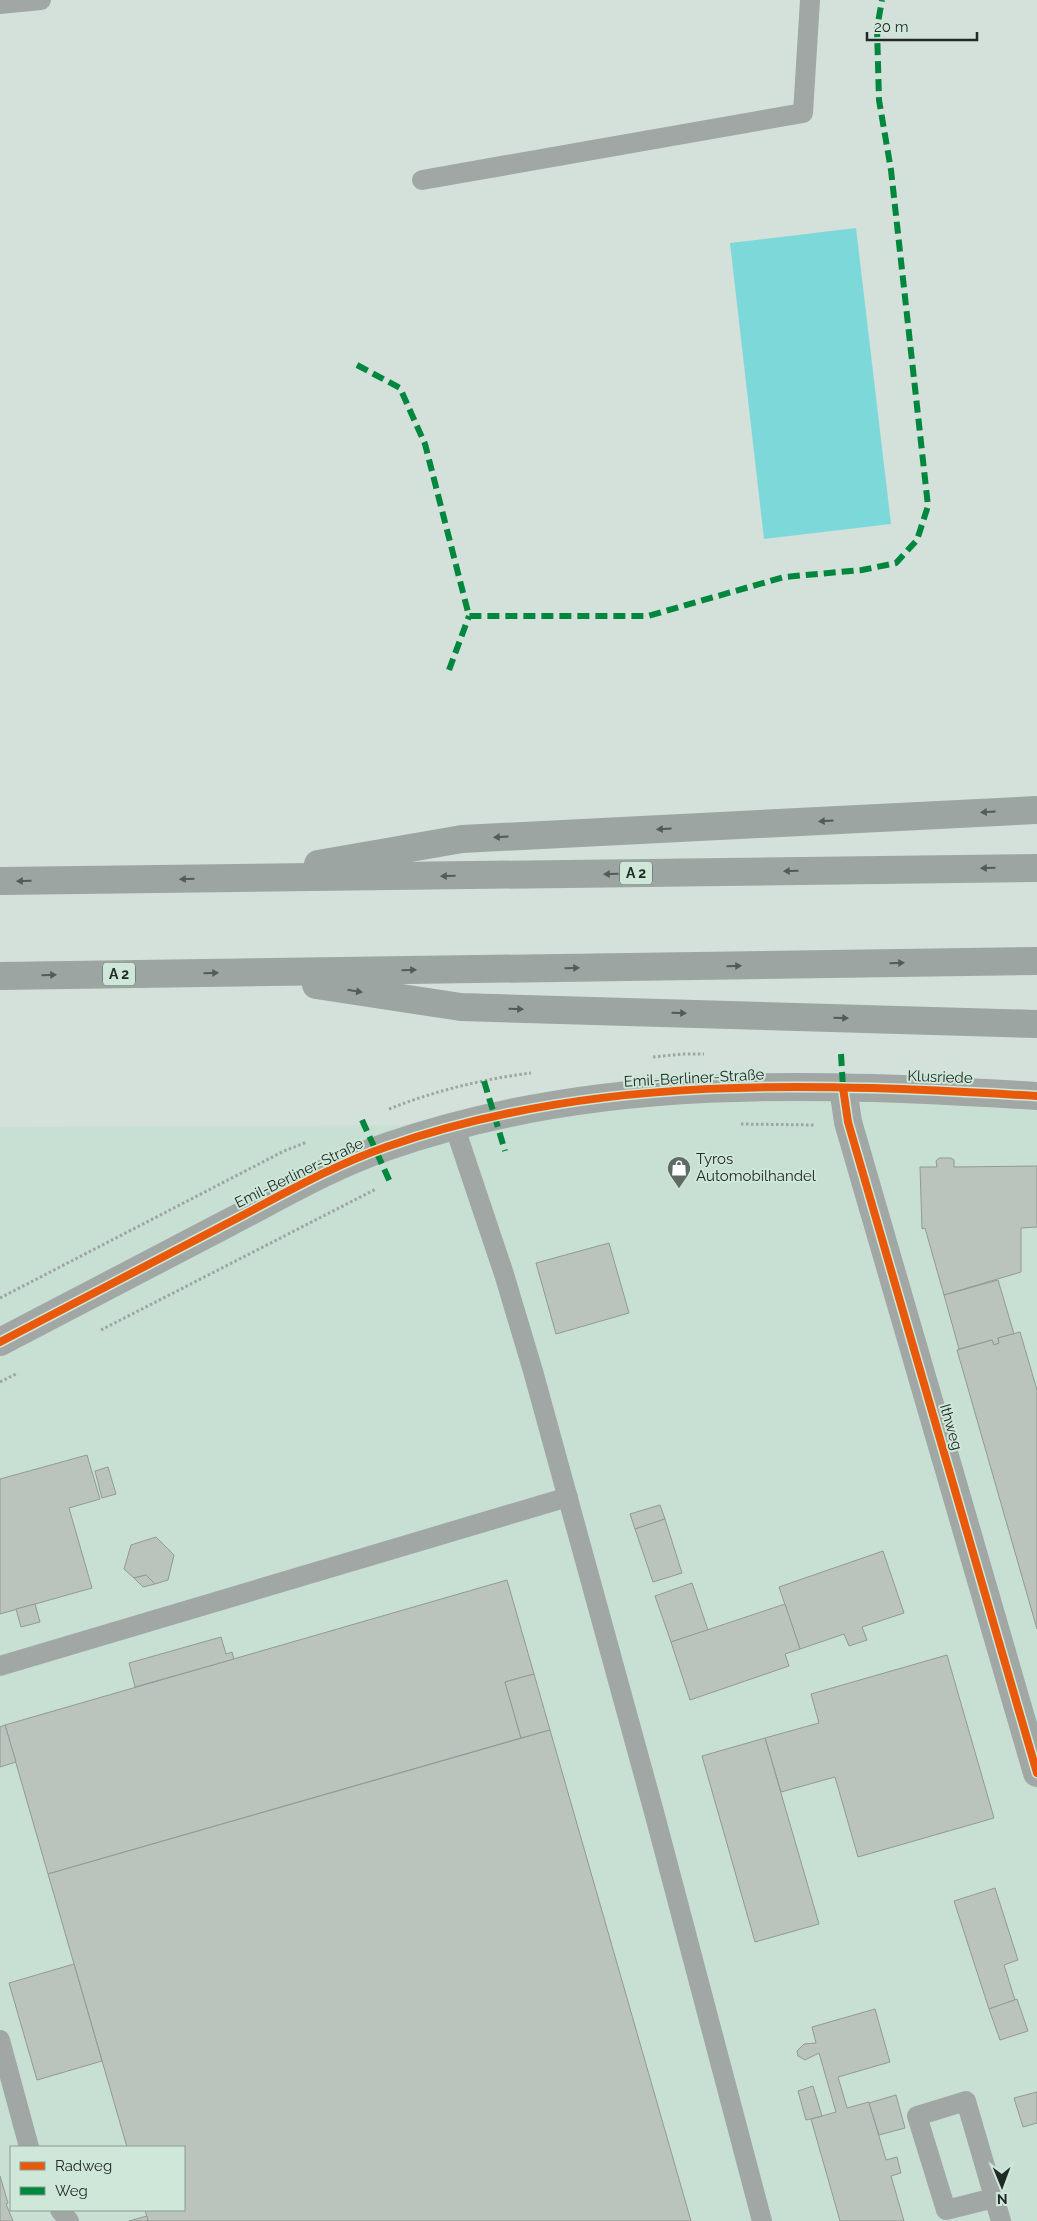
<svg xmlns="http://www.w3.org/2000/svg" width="1037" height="2221" viewBox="0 0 1037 2221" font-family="Raleway,sans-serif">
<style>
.built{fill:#c8e0d3;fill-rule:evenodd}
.water{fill:#7dd8da}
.building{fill:#bac3bc;stroke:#919a94}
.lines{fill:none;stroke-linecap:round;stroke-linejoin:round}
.path{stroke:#9ea4a1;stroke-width:3;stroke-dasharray:2.5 2.5;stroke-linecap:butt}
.lane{stroke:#a1a7a5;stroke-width:20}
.street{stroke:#a1a7a5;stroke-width:28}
.highway{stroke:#9ca5a1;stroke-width:28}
.quiet{stroke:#00873e;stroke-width:6;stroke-dasharray:12 6;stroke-linecap:butt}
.cycleway-casing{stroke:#cee7d9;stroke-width:11}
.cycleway{stroke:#e8590c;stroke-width:8}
.oneway{fill:#525c57}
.labels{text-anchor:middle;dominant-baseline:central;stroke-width:4;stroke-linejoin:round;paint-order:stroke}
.shield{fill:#cee7d9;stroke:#55635b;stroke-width:1}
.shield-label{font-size:14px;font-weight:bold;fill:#212b25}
.street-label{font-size:15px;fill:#212b25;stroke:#cee7d9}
.poi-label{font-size:15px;fill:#212b25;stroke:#cee7d9;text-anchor:start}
</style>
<rect width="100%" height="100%" fill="#d4e1da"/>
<path class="built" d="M1037 1096V2221H0V1127L454 1125 540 1106ZM11 2147H184V2210H11Z"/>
<path class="water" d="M856 228 891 524 764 539 730 243Z"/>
<g class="building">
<path d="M939 1158H951L954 1160V1167L1037 1166V1227L1021 1228V1272L944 1295 925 1228 922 1229 920 1167H937L936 1161Z"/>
<path d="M609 1243 629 1313 556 1334 536 1263Z"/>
<path d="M998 1280 1014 1334 998 1338 999 1343 994 1345 992 1340 959 1349 944 1295Z"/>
<path d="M1020 1332 1037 1390V1629L957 1350 992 1340 994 1345 999 1343 998 1338Z"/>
<path d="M87 1455 100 1499 69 1508 92 1588 0 1614V1479Z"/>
<path d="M108 1467 116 1494 102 1498 95 1471Z"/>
<path d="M660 1505 665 1519 635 1529 630 1514Z"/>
<path d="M665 1519 682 1573 653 1582 635 1529Z"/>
<path d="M156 1537 174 1555 168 1580 155 1584 146 1575 134 1578 124 1569 131 1545Z"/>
<path d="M883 1551 904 1613 862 1627 867 1640 849 1646 844 1634 800 1649 779 1587Z"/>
<path d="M146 1575 155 1584 143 1587 134 1578Z"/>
<path d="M507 1580 534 1674 505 1682 521 1738 48 1874 5 1725Z"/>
<path d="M692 1583 708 1630 671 1642 655 1596Z"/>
<path d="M35 1604 40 1622 21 1627 16 1609Z"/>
<path d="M785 1604 800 1649 785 1654 789 1666 690 1700 671 1642Z"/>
<path d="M221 1637 226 1654 232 1652 234 1659 135 1687 129 1663Z"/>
<path d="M947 1655 994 1818 858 1857 835 1777 781 1792 765 1738 819 1723 811 1694Z"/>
<path d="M534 1674 550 1730 521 1738 505 1682Z"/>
<path d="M5 1725 16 1762 0 1767V1727Z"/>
<path d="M550 1730 691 2221H148L145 2210H184V2147H127L48 1874Z"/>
<path d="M765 1738 819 1924 755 1942 702 1756Z"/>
<path d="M995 1888 1018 1960 1004 1965 1015 2000 989 2009 954 1901Z"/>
<path d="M74 1964 102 2061 37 2080 9 1983Z"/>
<path d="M1017 1999 1028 2031 1000 2040 989 2009Z"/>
<path d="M875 2009 890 2062 838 2077 847 2108 869 2102 886 2160 897 2157 901 2173 891 2176 904 2221H840L811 2119 836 2112 819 2053 805 2060 798 2056 797 2051 804 2044 816 2043 812 2027Z"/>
<path d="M813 2086 822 2116 806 2120 798 2091Z"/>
<path d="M1037 2092V2123L1023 2127 1014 2098Z"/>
<path d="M896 2095 905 2128 879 2135 869 2103Z"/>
<path d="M0 2176 8 2203 6 2204 13 2221H0Z"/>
<path d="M147 2216 148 2221H129Z"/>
</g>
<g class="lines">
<g class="path">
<path d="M653 1057 682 1054H704"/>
<path d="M389 1109C434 1091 483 1079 531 1073"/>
<path d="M741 1124 815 1125"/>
<path d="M0 1298 284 1151 307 1142"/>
<path d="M101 1330 376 1189"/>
<path d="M0 1382 18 1373"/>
</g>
<g class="lane">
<path d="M0 4 41 0"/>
<path d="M422 180 803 113 810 0"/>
<path d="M454 1125 504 1274 533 1371 654 1812 762 2221"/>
<path d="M0 1666 568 1497"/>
<path d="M0 2040 29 2147"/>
<path d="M994 2198 946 2210 917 2116 966 2101 1001 2221"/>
<path d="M60 2210 69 2221"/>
</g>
<g class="street">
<path d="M843 1088 848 1122 1037 1773"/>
<path d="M0 1342C76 1303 152 1263 228 1223 280 1196 331 1166 386 1147 597 1073 818 1083 1037 1096"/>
</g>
<g class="highway">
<path d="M318 864 462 839 1037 810"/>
<path d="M0 881 1037 868"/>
<path d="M0 976 1037 961"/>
<path d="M316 985 461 1007 1037 1024"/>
</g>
<g class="quiet">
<path d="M357 365 400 388 425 444 469 616H648L784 577 862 570 896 563 917 540 928 506 891 170 879 100 877 28 882 0"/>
<path d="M449 670 469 616"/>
<path d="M841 1054 843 1088"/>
<path d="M484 1081 505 1151"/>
<path d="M362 1120 390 1182"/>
</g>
<g class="cycleway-casing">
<g id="cycleway">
<path d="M843 1088 848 1122 1037 1773"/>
<path d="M0 1342C76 1303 152 1263 228 1223 280 1196 331 1166 386 1147 597 1073 818 1083 1037 1096"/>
</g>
</g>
<use href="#cycleway" class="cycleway"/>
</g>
<defs><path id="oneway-solid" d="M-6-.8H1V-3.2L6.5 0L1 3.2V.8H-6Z" transform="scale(1.25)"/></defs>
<g class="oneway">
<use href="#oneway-solid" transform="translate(988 812) rotate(177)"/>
<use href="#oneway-solid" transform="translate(826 821) rotate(177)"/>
<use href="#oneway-solid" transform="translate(664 829) rotate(177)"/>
<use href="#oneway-solid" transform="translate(501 837) rotate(177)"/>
<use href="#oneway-solid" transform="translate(988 868) rotate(179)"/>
<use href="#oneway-solid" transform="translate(791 871) rotate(179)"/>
<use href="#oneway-solid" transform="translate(611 874) rotate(179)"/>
<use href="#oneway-solid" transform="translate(448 876) rotate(179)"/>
<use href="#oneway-solid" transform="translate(187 879) rotate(179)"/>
<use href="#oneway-solid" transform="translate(24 881) rotate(179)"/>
<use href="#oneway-solid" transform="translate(897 963) rotate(-1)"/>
<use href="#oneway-solid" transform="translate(734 966) rotate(-1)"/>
<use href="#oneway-solid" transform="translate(572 968) rotate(-1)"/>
<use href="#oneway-solid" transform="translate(409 970) rotate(-1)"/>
<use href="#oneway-solid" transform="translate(211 973) rotate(-1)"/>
<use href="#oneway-solid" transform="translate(49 975) rotate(-1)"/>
<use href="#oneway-solid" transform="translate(355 991) rotate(9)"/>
<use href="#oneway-solid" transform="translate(516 1009) rotate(2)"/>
<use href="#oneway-solid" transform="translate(679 1013) rotate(2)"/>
<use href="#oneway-solid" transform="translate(841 1018) rotate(2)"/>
</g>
<defs>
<g id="shop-pin" transform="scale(1.25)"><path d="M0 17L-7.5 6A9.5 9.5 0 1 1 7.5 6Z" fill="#606b64" stroke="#cee7d9"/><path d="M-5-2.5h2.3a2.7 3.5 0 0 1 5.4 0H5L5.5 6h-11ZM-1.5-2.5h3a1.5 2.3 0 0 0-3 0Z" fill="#fff"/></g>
</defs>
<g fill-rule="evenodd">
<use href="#shop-pin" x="679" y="1168"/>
</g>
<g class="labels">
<g class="shield">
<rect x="620" y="861.5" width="32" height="23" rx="4"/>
<rect x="103" y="962.5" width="32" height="23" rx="4"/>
</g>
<g class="shield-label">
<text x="636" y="873">A 2</text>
<text x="119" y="974">A 2</text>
</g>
<g class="street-label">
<text transform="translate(940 1077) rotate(2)">Klusriede</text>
<text transform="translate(694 1078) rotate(-3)">Emil-Berliner-Straße</text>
<text transform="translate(299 1173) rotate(-26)">Emil-Berliner-Straße</text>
<text transform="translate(951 1427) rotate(74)">Ithweg</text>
</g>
<g class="poi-label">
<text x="696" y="1159">Tyros<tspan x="696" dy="17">Automobilhandel</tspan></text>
</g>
</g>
<rect x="10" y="2146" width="175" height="65" fill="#cee7d9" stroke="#899c91"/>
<rect x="20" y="2162" width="25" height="8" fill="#e8590c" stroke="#899c91"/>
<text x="55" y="2171" font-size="15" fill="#212b25">Radweg</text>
<rect x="20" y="2187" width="25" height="8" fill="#00873e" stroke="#899c91"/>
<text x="55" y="2196" font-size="15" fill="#212b25">Weg</text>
<g transform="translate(1002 2186) rotate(179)" stroke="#cee7d9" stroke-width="4" paint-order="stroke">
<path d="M0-4L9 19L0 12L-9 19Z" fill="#212b25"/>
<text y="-8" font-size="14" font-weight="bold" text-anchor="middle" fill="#212b25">N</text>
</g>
<path d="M867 32v8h110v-8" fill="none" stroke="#212b25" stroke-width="2.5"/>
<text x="874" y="32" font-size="15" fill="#212b25" stroke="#cee7d9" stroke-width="4" paint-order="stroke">20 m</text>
</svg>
